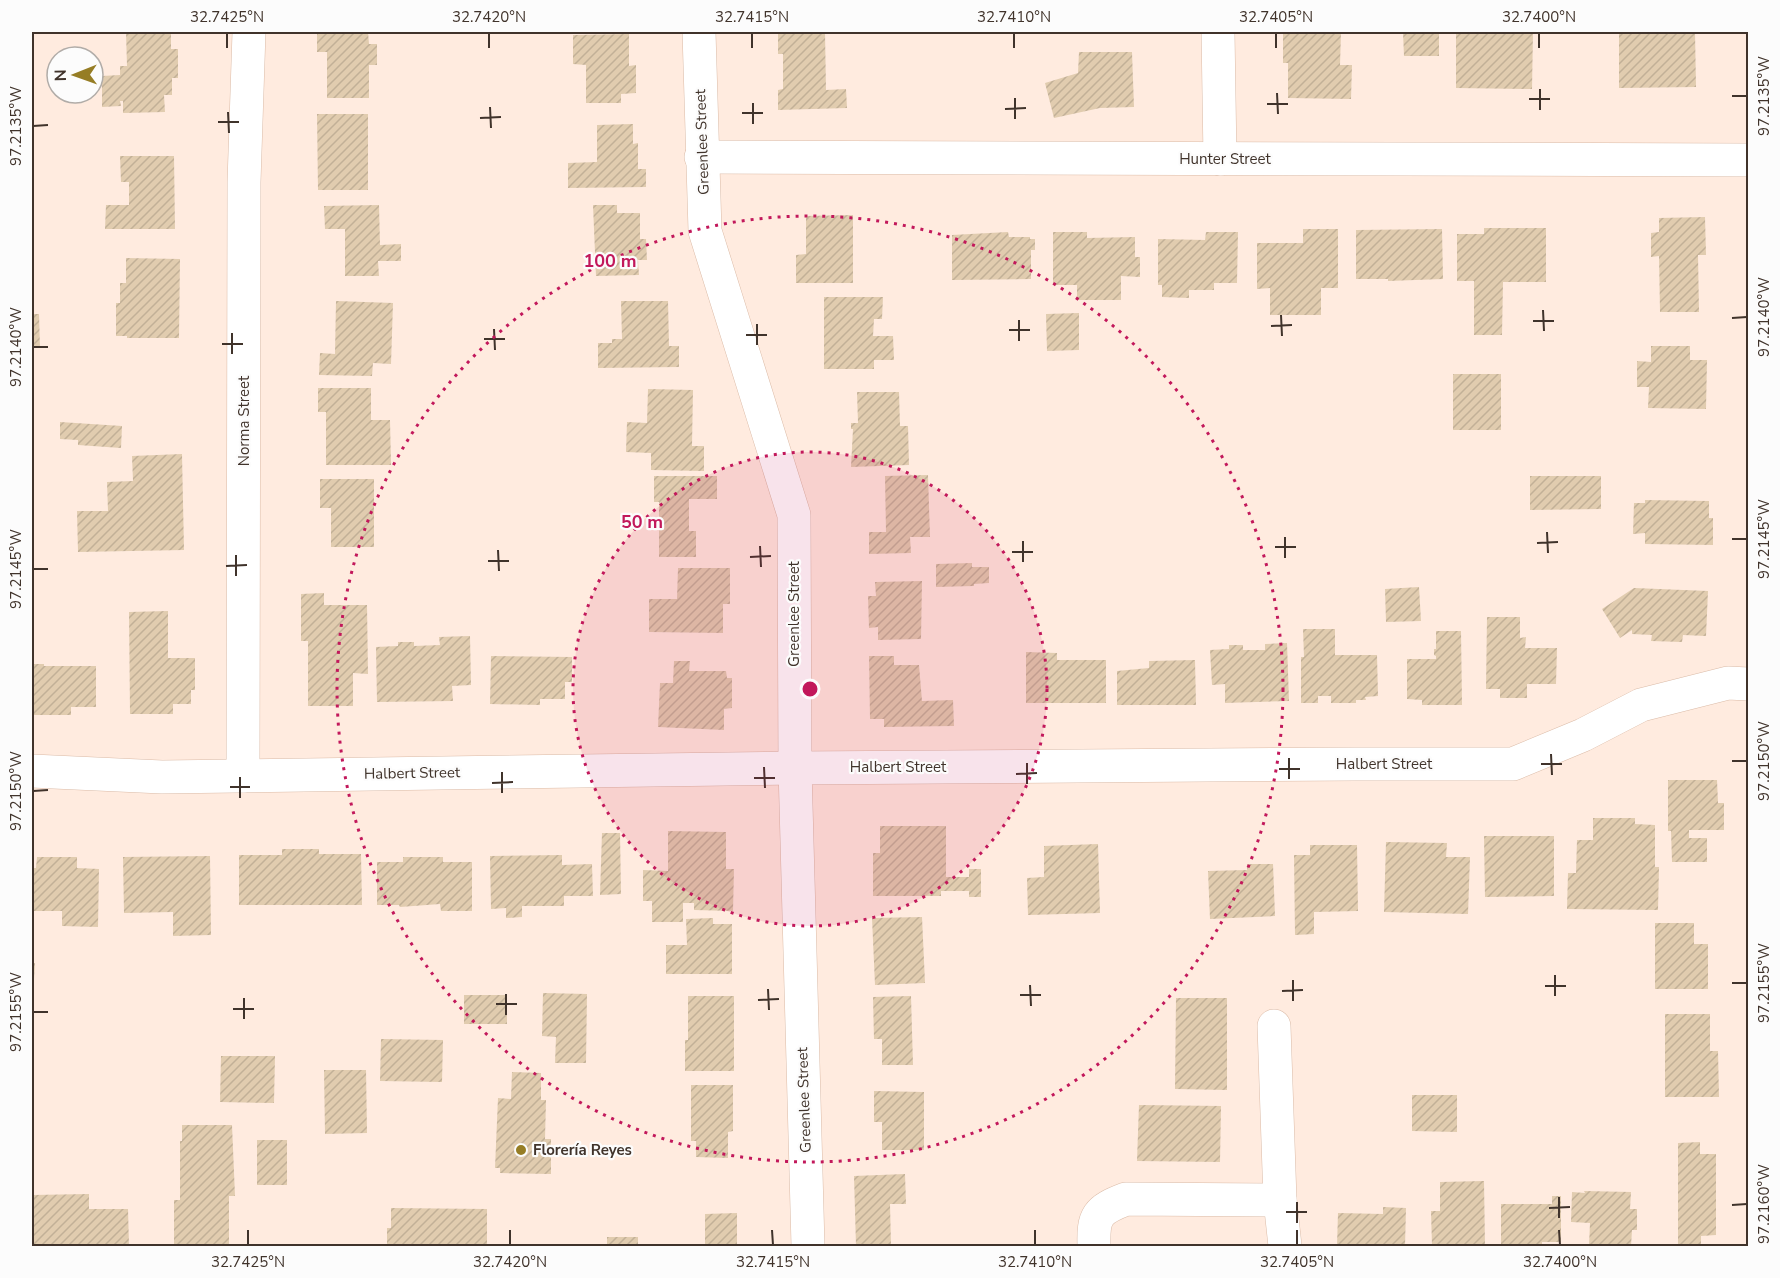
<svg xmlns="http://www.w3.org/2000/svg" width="1780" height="1278" viewBox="0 0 1780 1278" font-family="'Nunito Sans',sans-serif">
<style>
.building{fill:url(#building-hatch)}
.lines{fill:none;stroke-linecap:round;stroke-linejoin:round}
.minor-casing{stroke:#dbbba7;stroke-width:34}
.minor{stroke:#fff;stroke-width:33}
.ticks{fill:none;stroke:#40332b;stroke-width:2}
.ring{fill:none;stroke:#c2185b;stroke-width:3;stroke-dasharray:3 6}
.poi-dot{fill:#967d25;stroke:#fcfcfc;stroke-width:2}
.labels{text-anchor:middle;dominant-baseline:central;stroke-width:4.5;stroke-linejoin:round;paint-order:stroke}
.street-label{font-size:15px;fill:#40332b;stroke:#fcfcfc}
.poi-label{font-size:15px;font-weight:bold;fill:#40332b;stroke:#fcfcfc;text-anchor:start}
.centre{fill:#c2185b;stroke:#fcfcfc;stroke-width:3}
.ring-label{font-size:18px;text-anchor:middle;font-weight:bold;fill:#c2185b;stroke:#fcfcfc;stroke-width:4.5;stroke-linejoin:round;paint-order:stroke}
.neatline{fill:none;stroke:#40332b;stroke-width:2}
.ticks-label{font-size:15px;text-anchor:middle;fill:#40332b}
</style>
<defs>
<pattern id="building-hatch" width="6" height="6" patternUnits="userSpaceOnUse" patternTransform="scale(1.5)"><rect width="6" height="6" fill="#e1ccaf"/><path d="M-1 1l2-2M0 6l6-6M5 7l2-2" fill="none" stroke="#c2b097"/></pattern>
</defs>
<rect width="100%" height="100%" fill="#ffebdf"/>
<g class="building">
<path d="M126 32H171V49H178V78H172V95H164L165 112 123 113V101H120L121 106 102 107V76L120 75V66H127Z"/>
<path d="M317 32H368L369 44H377V65H369V98H327V52H317Z"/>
<path d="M778 32H825L826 90 846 89 847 108 778 110V90L783 89V54H778Z"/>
<path d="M1283 32H1341L1340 65H1352L1351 99 1288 98V63H1283Z"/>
<path d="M1403 32H1439V56H1404Z"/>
<path d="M1456 32H1533L1532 89 1456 88Z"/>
<path d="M1695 32 1696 87 1619 88V33Z"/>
<path d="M629 34V66L636 65V93L621 94V103H586V65L573 64V35Z"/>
<path d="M1079 52H1132L1134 107 1100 108 1054 118 1045 83 1078 73Z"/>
<path d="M317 114H368V190H318Z"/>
<path d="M633 124V144L638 143V169H646V187L568 188V163L597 162V125Z"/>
<path d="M120 156H174L175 229H105L106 205H129V182H121Z"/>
<path d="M379 205 380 245 401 244V261H378L379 276H345V229H325L324 206Z"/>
<path d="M593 205H617V213H640V239H646L647 260H638L639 275 596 276Z"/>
<path d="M853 215V283H796V255L806 254V216Z"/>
<path d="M1705 217 1706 255H1698L1699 312H1660L1659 256 1651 257V233L1659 232V218Z"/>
<path d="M1484 228H1546V282H1503L1502 335H1474V281H1457V234H1484Z"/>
<path d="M1303 229H1338V288H1321V315H1270V288L1257 289V243H1303Z"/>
<path d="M1442 229 1443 279 1388 281V279H1356V230Z"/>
<path d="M1008 232 1009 237H1030V239H1035V250H1031V279L952 280V235Z"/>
<path d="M1053 232H1087V238L1135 237V257H1140V277L1121 276V300H1077V285H1053Z"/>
<path d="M1206 232H1238L1237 283H1214V290H1189V298L1162 297V285H1158V239L1205 240Z"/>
<path d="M126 258 180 259 179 338H127V336H116V303H120V283H126Z"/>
<path d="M824 297H883L882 319H874L873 336H893L894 360H874V369H824Z"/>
<path d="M336 301 393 303 391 364 373 363 372 376 319 375 320 353 335 354Z"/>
<path d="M621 301H668L669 346H679V367L598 368V343H612V339H622Z"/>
<path d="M1079 313V350L1047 351 1046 314Z"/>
<path d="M32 314H39L40 348H32Z"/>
<path d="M1651 346H1690V360H1707L1706 409 1648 408 1649 387H1637V361L1651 362Z"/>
<rect x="1453" y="374" width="48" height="56"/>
<path d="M318 388H371V420H390L391 465H326V412H318Z"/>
<path d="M648 389 693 390 692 446H704V471L651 470V453L626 452 627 422 647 423Z"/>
<path d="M857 392H899L900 426H908L909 465 851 467 853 429H851V423H858Z"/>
<path d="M60 422 122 426 121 448 78 445V440L60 439Z"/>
<path d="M182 454 184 550 78 552 77 511H108L107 482 133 481 132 456Z"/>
<path d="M928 475 930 537H910L911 553 869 554V532H886L885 476Z"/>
<path d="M654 476H717V499H689V531H696V557H659V502H654Z"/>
<path d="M1530 476H1601V509L1530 510Z"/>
<path d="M320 479H374V547H331V508H320Z"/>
<path d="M1645 500 1709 501V518H1713V545L1645 544V533L1633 534 1634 503H1645Z"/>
<path d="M972 563V567H989V583L974 584V586L936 587V564Z"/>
<path d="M678 568H730V604H723V633L649 632V599H677Z"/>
<path d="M922 581 921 639 878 640V627L869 628 868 596H876L875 582Z"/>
<path d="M1419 587 1421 621 1386 622 1385 589Z"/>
<path d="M1634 588 1708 591 1706 636 1683 635 1682 642 1651 641 1652 635 1632 634V630L1620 638 1602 609Z"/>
<path d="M324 593V605H367L368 674 353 673V706H308V641H301V594Z"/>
<path d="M168 611V658H195V690H191V704H173V714H130L129 612Z"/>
<path d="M1487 617H1520V638L1526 637 1525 648H1557L1556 684H1527V698H1500V689H1486Z"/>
<path d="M1303 629H1335V655H1377L1378 696 1365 697 1366 700H1356V703H1331V696H1318V703H1301V657H1304Z"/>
<path d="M1436 631H1461L1462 705H1422V700L1407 699V659H1436V656L1434 655V649H1436Z"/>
<path d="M470 636 471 685 452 686 453 701 377 702 376 647 398 646V642H414V646L440 645 439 637Z"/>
<path d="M1287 643 1289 701 1225 703V684L1212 685 1210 650 1229 649V645H1243V650H1265V644Z"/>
<path d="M1026 652 1057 653V660H1106V703H1026Z"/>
<path d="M491 656 572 657V682H565V699H540V705L490 704Z"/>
<path d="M869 656H894V665H919L922 701 953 700 954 726 884 727V719H870Z"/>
<path d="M1195 660 1196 705H1117V671L1149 668V661Z"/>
<path d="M674 661H690L689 671H726L727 678H732V708L724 709V730L658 727 660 683H673Z"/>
<path d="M32 664H44V666H96V707H71V715H32Z"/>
<path d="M1668 780H1717L1718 803H1724V830H1689V838H1707V862H1672L1671 831H1668Z"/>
<path d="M1593 818H1635V824L1655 825V867H1659L1658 910 1567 909 1568 873H1576L1577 840H1593Z"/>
<path d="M880 826H946V877H969V869H981V897H969V891H941V896H873V853H880Z"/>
<path d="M668 831 726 832V869H734L733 911 694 910V903H683V922H652V901H643V870L668 871Z"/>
<path d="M602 833H620L621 894 600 895Z"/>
<path d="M1484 836H1554V896L1485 897Z"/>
<path d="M1386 842 1447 843 1446 857H1470L1468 914 1384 912Z"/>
<path d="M1098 844 1100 913 1028 915 1027 878 1044 877V846Z"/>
<path d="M1310 845H1357L1358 911 1314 912V934L1295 935 1294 855H1310Z"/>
<path d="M282 849H319V854H361L362 905H239V855H282Z"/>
<path d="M562 855V865L592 864 593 896H564V906H522V917L506 918V908L491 909 490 856Z"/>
<path d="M210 856 211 935 173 936V912L124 913 123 857Z"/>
<path d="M37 857H77V868L99 869 98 927 62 926V911H32V868H36Z"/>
<path d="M403 857H443V862H472V911H441L440 904 400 907 399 905H377V862H403Z"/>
<path d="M1247 864H1273L1275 916 1210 919 1208 871 1247 870Z"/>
<path d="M922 917 925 983 875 985 872 918Z"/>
<path d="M713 918V924H732V974H666V945H687L686 919Z"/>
<path d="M1655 923H1694V944H1708V989H1655Z"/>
<path d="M32 963H35L33 995H32Z"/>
<path d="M543 993 587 994 586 1063H555L556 1037 542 1036Z"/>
<rect x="464" y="995" width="43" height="29"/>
<path d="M688 996H734V1071H685V1040H688Z"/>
<path d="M911 996 913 1065H882V1039H874L873 997Z"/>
<path d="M1176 998H1227V1090L1175 1089Z"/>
<path d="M1665 1014H1710V1051H1718L1719 1097H1665Z"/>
<path d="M381 1039 443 1040 442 1082 380 1081Z"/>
<path d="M221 1056H275L274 1103 220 1102Z"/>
<path d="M324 1070H366L367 1133 325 1134Z"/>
<path d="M512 1072 541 1073V1100H546L545 1139H551V1174L500 1173V1168H495L498 1098 511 1099Z"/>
<path d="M691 1085H733V1131L728 1132V1158L696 1157V1141H691Z"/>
<path d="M874 1091 924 1092V1150H882V1122H874Z"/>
<path d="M1412 1095H1457V1132L1412 1131Z"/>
<path d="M1139 1105 1221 1106 1220 1162 1137 1161Z"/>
<path d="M182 1125H232L235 1196H229V1246H174V1200H180V1141H182Z"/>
<rect x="257" y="1140" width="30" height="45"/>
<path d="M1700 1142V1154H1716V1235L1701 1236V1246H1678V1143Z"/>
<path d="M905 1174 906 1204H890L891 1245 856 1246 854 1176Z"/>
<path d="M1484 1181 1485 1246H1432L1431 1211H1440V1182Z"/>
<path d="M1584 1191 1631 1192 1630 1209H1637V1230H1632L1631 1246H1589L1590 1223 1571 1222 1572 1192 1585 1193Z"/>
<path d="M89 1194V1209H128L129 1246H32V1195Z"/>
<path d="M1552 1196H1561V1242H1542V1246H1501V1204H1552Z"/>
<path d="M1383 1207 1406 1208 1405 1246H1337L1338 1213 1383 1214Z"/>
<path d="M391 1208 487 1209V1246H387V1228H391Z"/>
<path d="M737 1213V1246H705V1214Z"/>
<rect x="607" y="1237" width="31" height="9"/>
</g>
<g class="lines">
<g class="minor-casing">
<g id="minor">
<path d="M699 32 705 231 794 515 795 768 808 1246"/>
<path d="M1218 32 1220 159"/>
<path d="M701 157 1748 160"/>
<path d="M32 771 162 777 795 768 1355 764H1513L1583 735 1641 705 1728 683 1748 684"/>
<path d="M243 776 244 182 249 32"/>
<path d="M1274 1026 1280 1200 1285 1246"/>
<path d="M1094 1246C1093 1216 1097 1210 1126 1199L1280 1200"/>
</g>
</g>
<use href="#minor" class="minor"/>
</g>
<path class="ticks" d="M227 33V48M489 33V48M752 33V48M1014 33V48M1276 33V48M1539 33V48M1540 89V110M1277 93 1278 114M1732 96H1747M1015 98V119M1529 99H1550M753 103V124M1267 104H1288M490 107 491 128M1005 109 1026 108M228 112 229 133M742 113H763M480 118 501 117M218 122H239M33 126 48 125M1543 310 1544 331M1281 315 1282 336M1732 318 1747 317M1019 320V341M1533 321H1554M757 324V345M1271 326 1292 325M494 329 495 350M1009 330H1030M232 333V354M746 335H767M484 339H505M222 344H243M33 347H48M1547 532 1548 553M1285 537V558M1732 539H1747M1023 541V562M1537 543 1558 542M760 546 761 567M1275 547H1296M498 550 499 571M1012 552H1033M236 555V576M750 557 771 556M488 561H509M226 566 247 565M33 569H48M1551 754 1552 775M1289 758V779M1732 761H1747M1027 763V784M1541 764H1562M764 767 765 788M1279 769H1300M502 772V793M1016 774 1037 773M240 777V798M754 778H775M492 783 513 782M230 787H250M33 791 48 790M1555 975V996M1293 980V1001M1732 983H1747M1030 985 1031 1006M1545 986H1566M768 989 769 1010M1282 991 1303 990M506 994V1015M1020 995H1041M244 998V1019M758 1000 779 999M496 1004H517M233 1009H254M33 1012H48M1559 1197V1218M1297 1202V1223M1732 1205 1747 1204M1549 1208 1570 1207M1286 1212H1307M248 1230V1245M510 1230V1245M772 1230 773 1245M1035 1230V1245M1297 1230V1245M1559 1230 1560 1245"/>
<circle cx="810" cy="689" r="237" fill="#c2185b" fill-opacity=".12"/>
<g class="ring">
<circle cx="810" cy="689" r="237"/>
<circle cx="810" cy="689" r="473"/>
</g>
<circle class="poi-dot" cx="521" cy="1150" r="6"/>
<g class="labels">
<g class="street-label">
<text transform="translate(702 142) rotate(-92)">Greenlee Street</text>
<text x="1225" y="159">Hunter Street</text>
<text transform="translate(244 421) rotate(-90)">Norma Street</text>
<text transform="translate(794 614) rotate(-90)">Greenlee Street</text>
<text x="1384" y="764">Halbert Street</text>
<text x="898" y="767">Halbert Street</text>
<text transform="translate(412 773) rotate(-1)">Halbert Street</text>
<text transform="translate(804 1100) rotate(-92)">Greenlee Street</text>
</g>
<g class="poi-label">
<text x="533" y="1150">Florería Reyes</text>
</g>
</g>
<circle cx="810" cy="689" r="9" class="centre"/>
<g class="ring-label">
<text x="610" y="267">100 m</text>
<text x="642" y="528">50 m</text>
</g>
<rect width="1780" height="1278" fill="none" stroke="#fcfcfc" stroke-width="66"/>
<g transform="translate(75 75) rotate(269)"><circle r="28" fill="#fcfcfc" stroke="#b1aca8" stroke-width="1.5"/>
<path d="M0-4.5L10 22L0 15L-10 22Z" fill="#967d25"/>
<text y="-9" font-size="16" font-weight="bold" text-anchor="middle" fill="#40332b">N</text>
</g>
<rect x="33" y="33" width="1714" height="1212" class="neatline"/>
<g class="ticks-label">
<text x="227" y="22">32.7425°N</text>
<text x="489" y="22">32.7420°N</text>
<text x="752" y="22">32.7415°N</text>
<text x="1014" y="22">32.7410°N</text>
<text x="1276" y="22">32.7405°N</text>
<text x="1539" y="22">32.7400°N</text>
<text transform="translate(1764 96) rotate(-90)" y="5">97.2135°W</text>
<text transform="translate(16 126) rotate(-90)" y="5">97.2135°W</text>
<text transform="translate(1764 317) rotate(-90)" y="5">97.2140°W</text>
<text transform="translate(16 347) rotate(-90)" y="5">97.2140°W</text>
<text transform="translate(1764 539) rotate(-90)" y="5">97.2145°W</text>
<text transform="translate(16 569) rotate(-90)" y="5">97.2145°W</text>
<text transform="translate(1764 761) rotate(-90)" y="5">97.2150°W</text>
<text transform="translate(16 791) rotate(-90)" y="5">97.2150°W</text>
<text transform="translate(1764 983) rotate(-90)" y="5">97.2155°W</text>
<text transform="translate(16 1012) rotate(-90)" y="5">97.2155°W</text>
<text transform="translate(1764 1204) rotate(-90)" y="5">97.2160°W</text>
<text x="248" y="1267">32.7425°N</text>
<text x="510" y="1267">32.7420°N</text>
<text x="773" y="1267">32.7415°N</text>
<text x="1035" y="1267">32.7410°N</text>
<text x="1297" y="1267">32.7405°N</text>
<text x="1560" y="1267">32.7400°N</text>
</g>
</svg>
